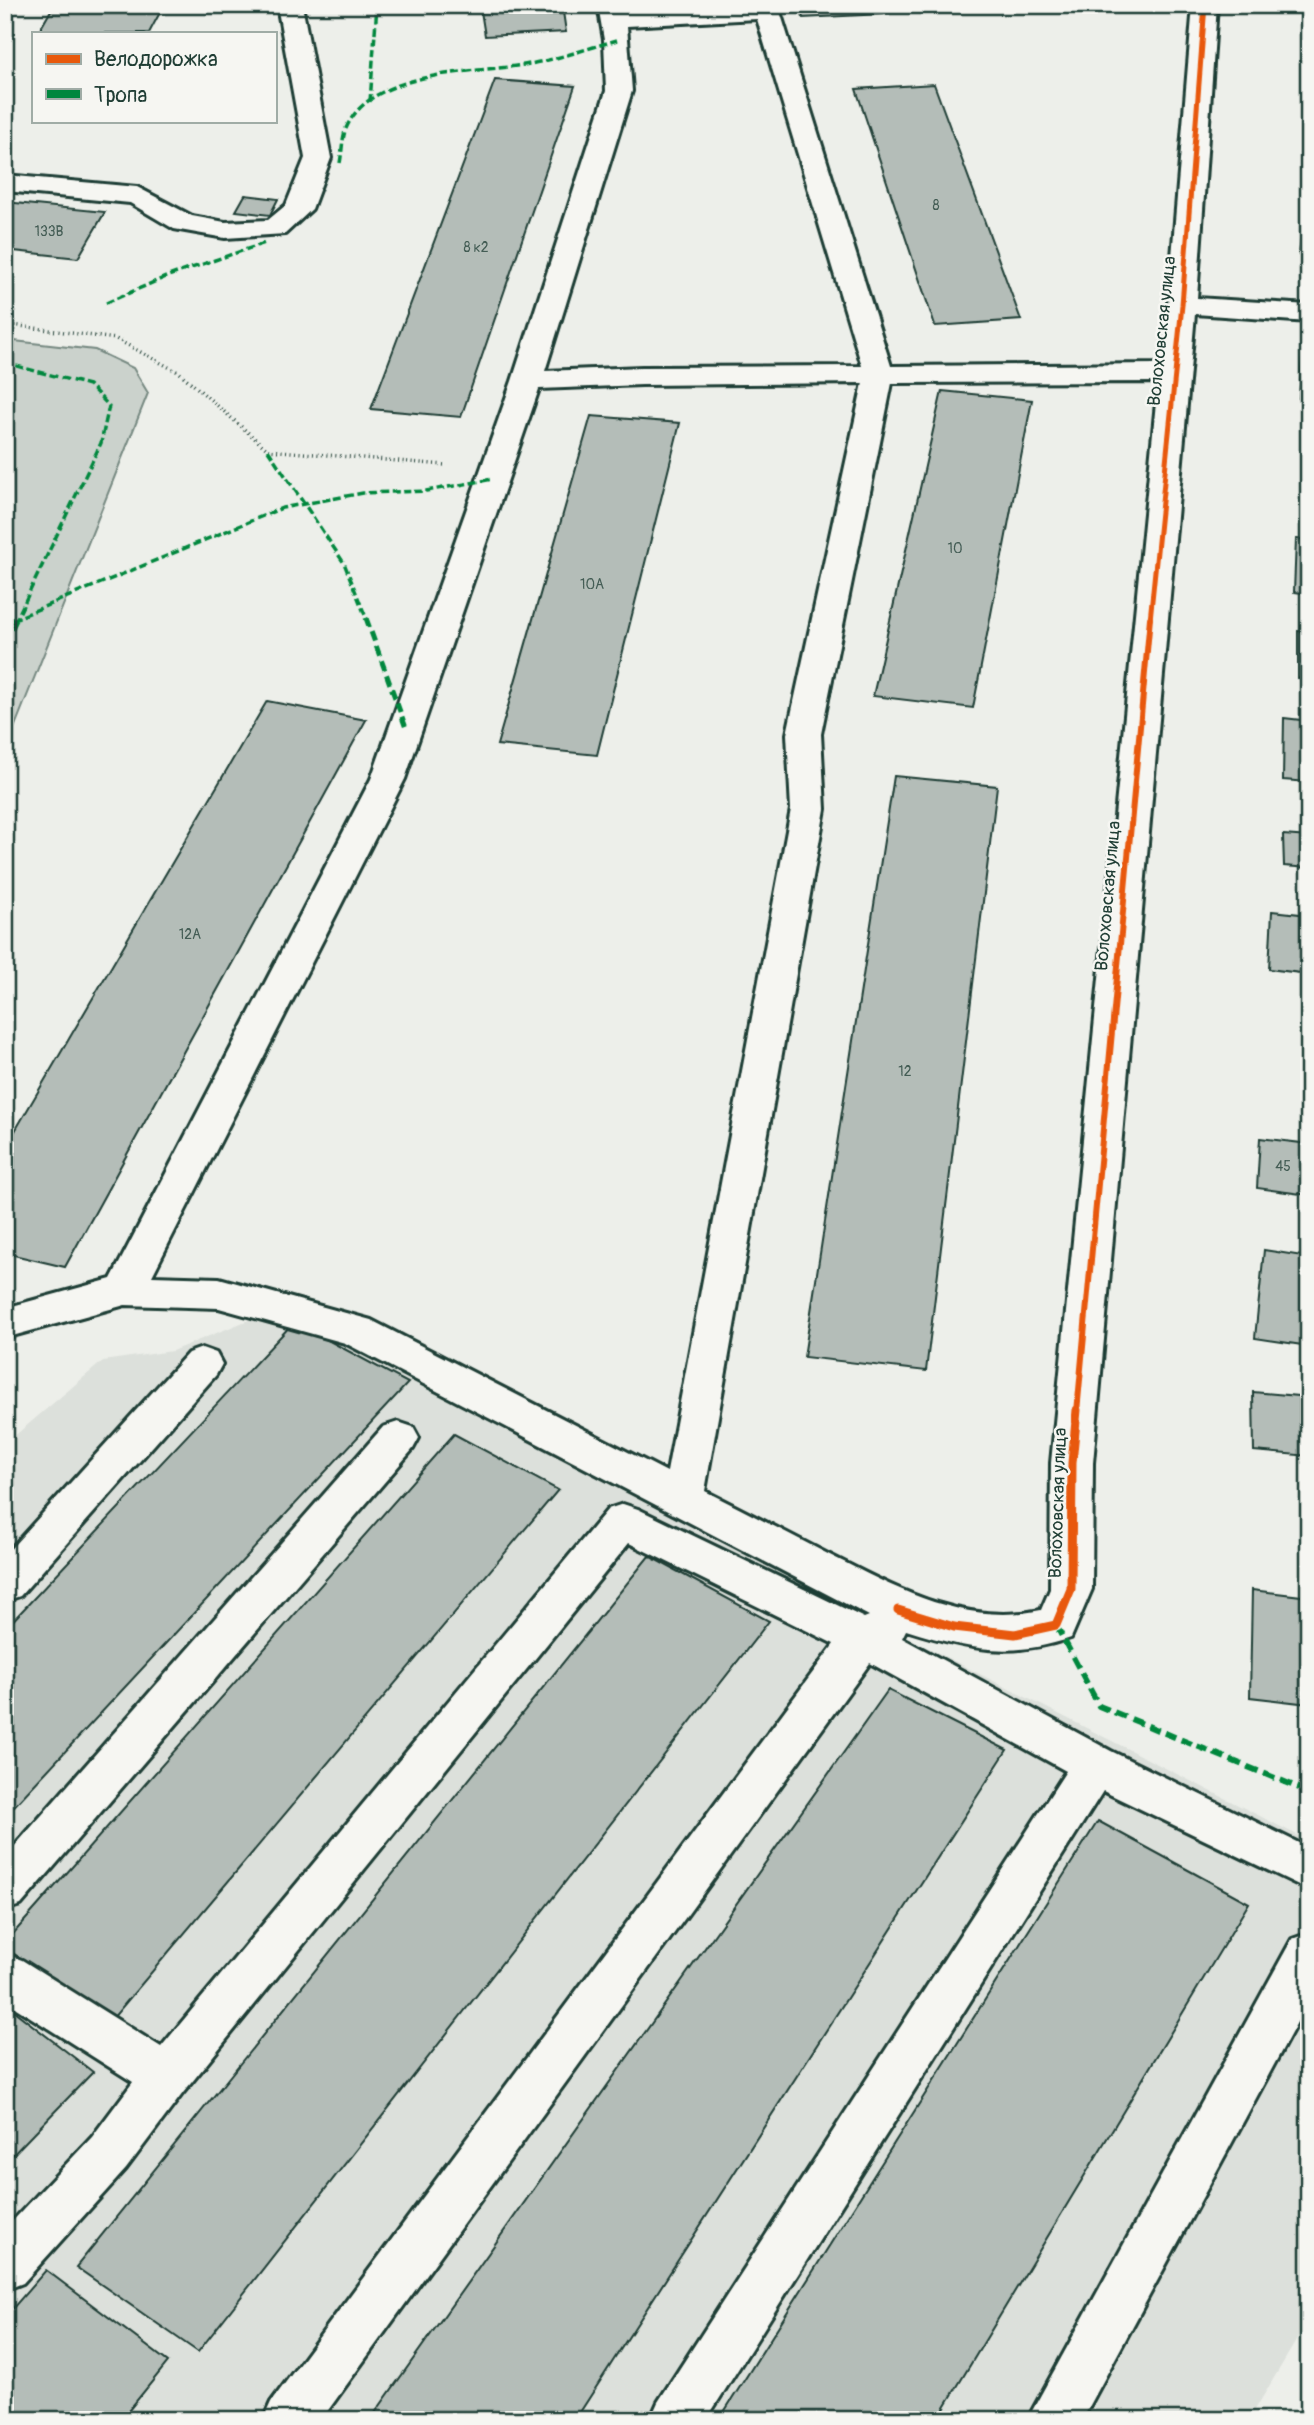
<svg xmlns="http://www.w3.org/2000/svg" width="1314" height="2425" viewBox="0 0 1314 2425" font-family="Pangolin,sans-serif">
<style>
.built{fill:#dce0db}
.green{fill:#cbd2cc;stroke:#758880;stroke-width:2}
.building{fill:#b4bdb8;stroke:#1f3d34;stroke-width:2}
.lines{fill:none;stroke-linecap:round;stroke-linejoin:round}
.minor-casing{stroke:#1f3d34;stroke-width:6}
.path{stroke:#1f3d34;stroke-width:3.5;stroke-dasharray:1 3.5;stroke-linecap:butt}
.minor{fill:#f6f6f2;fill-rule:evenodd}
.quiet-far2{stroke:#00873e;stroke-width:3.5;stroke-dasharray:8 3.5;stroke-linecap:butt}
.quiet-far1{stroke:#00873e;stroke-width:5;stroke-dasharray:10 5;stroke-linecap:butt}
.quiet{stroke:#00873e;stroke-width:6;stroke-dasharray:12 6;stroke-linecap:butt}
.cycleway-far2-casing{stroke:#f6f6f2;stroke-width:9}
.cycleway-far1-casing{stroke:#f6f6f2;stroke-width:10}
.cycleway-casing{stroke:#f6f6f2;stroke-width:13}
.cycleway-far2{stroke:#e8590c;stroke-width:5}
.cycleway-far1{stroke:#e8590c;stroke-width:6}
.cycleway{stroke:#e8590c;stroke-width:9}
.labels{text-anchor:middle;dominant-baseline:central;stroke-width:5;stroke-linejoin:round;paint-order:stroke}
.number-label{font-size:14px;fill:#445d55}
.street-label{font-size:18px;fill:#1f3d34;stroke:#f6f6f2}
</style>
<rect width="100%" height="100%" fill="#edefea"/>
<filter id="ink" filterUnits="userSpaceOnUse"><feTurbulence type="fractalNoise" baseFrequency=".0143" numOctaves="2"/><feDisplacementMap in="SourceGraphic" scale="14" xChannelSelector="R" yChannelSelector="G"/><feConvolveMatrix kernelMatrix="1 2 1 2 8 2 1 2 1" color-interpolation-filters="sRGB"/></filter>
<g filter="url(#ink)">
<path class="built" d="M268 1312 350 1334 887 1627 1309 1841V2319L1249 2420H5V1444L103 1361 172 1351Z"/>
<path class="green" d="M5 340 95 350 133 368 148 393 5 751Z"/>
<g class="building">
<path d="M54 5H164L149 33H38Z"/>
<path d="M480 5H562L566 32 485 36Z"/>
<path d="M799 5H881L883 14 803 18Z"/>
<path d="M495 80 575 86 461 417 371 409Z"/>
<path d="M934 84 1021 320 935 326 856 89Z"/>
<path d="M245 195 278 199 270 215 236 211Z"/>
<path d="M5 202 105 212 78 258 5 250Z"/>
<path d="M1305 205 1309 206V256L1299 255Z"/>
<path d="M1304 331 1309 332V399L1299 398Z"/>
<path d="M942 391 1032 400 973 708 873 696Z"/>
<path d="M591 416 680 423 597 755 497 745Z"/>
<path d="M1296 539 1309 540V594L1294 592Z"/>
<path d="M1298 631 1309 632V679L1298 678Z"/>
<path d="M267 701 366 720 65 1267 5 1253V1148Z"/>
<path d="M1284 718 1309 721V782L1283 780Z"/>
<path d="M894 776 997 786 926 1371 804 1357Z"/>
<path d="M1283 835 1309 837V868L1284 866Z"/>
<path d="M1272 911 1309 915V974L1269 969Z"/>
<path d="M1260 1138 1309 1144V1195L1257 1188Z"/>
<path d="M1264 1250 1309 1257V1346L1255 1338Z"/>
<path d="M294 1322 408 1383 5 1816V1629Z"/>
<path d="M1253 1392 1309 1397V1456L1254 1451Z"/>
<path d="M454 1434 558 1490 113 2018 5 1948V1943Z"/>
<path d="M649 1556 769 1621 198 2352 76 2267Z"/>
<path d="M1252 1590 1309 1597V1704L1250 1697Z"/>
<path d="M888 1690 1007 1750 575 2420H370Z"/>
<path d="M1098 1821 1249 1903 937 2420H719Z"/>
<path d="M5 2004 93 2072 5 2163Z"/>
<path d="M46 2270 168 2362 121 2420H5V2317Z"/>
</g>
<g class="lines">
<g class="minor-casing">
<g id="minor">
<path d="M277 5H302L331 158 312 209 285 234 225 238 174 229 130 203 5 191V175L137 187 192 216 225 222 268 220 286 205 305 158Z"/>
<path d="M598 5H623L624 11 778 5 891 366 1160 364 1168 305 1193 5H1217L1197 298 1309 305V322L1195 314 1093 1463 1092 1589 1071 1638C1009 1659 967 1649 906 1630L902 1638 1111 1751 1309 1848V1890L1103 1791 706 2420H650L658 2402 1066 1771 870 1663 321 2420H263L271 2402 834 1644 629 1543 183 2093 126 2169 23 2283 5 2290V2229L92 2137 133 2082 5 2001V1954L22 1960 161 2047 608 1509 623 1504 638 1509 864 1618 869 1616 345 1343 219 1308 125 1305 5 1338V1308L111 1279 371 779 512 381 606 91 604 40ZM757 19 862 366 642 367 545 371 632 91 627 26ZM1158 382 1051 1463 1050 1589 1041 1610C962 1627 892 1586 824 1552 785 1532 745 1511 705 1491L825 809 821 734 892 383ZM863 383 787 734 791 809 667 1472 371 1320 219 1278 152 1276 405 779 539 389 642 385Z"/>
<path d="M202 1348 216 1353 222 1364 216 1375 20 1596 5 1601V1555L188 1353Z"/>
<path d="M398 1422 413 1427 419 1438 413 1449 21 1905 5 1910V1857L383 1427Z"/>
<path d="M1309 1933V2000L1082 2420H1027L1292 1939Z"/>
</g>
</g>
<path class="path" d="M5 324 116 339 180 373 268 450 445 465"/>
<use href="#minor" class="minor"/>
<g class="quiet-far2">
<path d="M370 102 377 5"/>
<path d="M340 163C342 153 342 141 345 131 368 70 471 73 524 65 555 60 586 49 617 40"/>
<path d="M106 303 168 276 265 243"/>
<path d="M5 363 89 385 109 406 101 443 16 620"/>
<path d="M268 450 344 563 367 620"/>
<path d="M12 620 282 508 363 493 426 491 493 479"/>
</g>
<g class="quiet-far1">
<path d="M366 618 406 728"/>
<path d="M5 624 14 618"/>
<path d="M5 642 17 618"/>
</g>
<path class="quiet" d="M1056 1625 1099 1706 1309 1792"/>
<g class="cycleway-far2-casing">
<path id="cycleway-far2" d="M1150 620 1182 305 1205 5"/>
</g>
<g class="cycleway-far1-casing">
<path id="cycleway-far1" d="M1077 1412 1150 618"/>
</g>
<g class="cycleway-casing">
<path id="cycleway" d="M898 1610 954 1627 1015 1634 1056 1625 1071 1589 1072 1463 1077 1410"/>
</g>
<use href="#cycleway-far2" class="cycleway-far2"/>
<use href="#cycleway-far1" class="cycleway-far1"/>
<use href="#cycleway" class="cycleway"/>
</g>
</g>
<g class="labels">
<g class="number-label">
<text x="936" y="205">8</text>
<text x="49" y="231">133В</text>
<text x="476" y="247">8 к2</text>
<text x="955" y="548">10</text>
<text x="592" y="584">10А</text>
<text x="190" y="934">12А</text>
<text x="905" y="1071">12</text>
<text x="1283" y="1166">45</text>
</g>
<g class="street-label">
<text transform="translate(1162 331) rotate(-84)">Волоховская улица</text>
<text transform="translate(1108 896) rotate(-85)">Волоховская улица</text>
<text transform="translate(1058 1503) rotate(-88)">Волоховская улица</text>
</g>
</g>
<rect width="1314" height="2425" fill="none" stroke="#f6f6f2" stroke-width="28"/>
<rect x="14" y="14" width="1286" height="2397" fill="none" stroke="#1f3d34" stroke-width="2.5" filter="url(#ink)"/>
<rect x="32" y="32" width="245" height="91" fill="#f6f6f2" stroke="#a0aca6" stroke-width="2"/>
<rect x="46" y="54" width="35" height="10" fill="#e8590c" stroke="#a0aca6" stroke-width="2"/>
<text x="94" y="66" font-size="21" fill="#1f3d34">Велодорожка</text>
<rect x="46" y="89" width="35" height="10" fill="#00873e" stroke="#a0aca6" stroke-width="2"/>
<text x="94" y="102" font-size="21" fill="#1f3d34">Тропа</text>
</svg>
